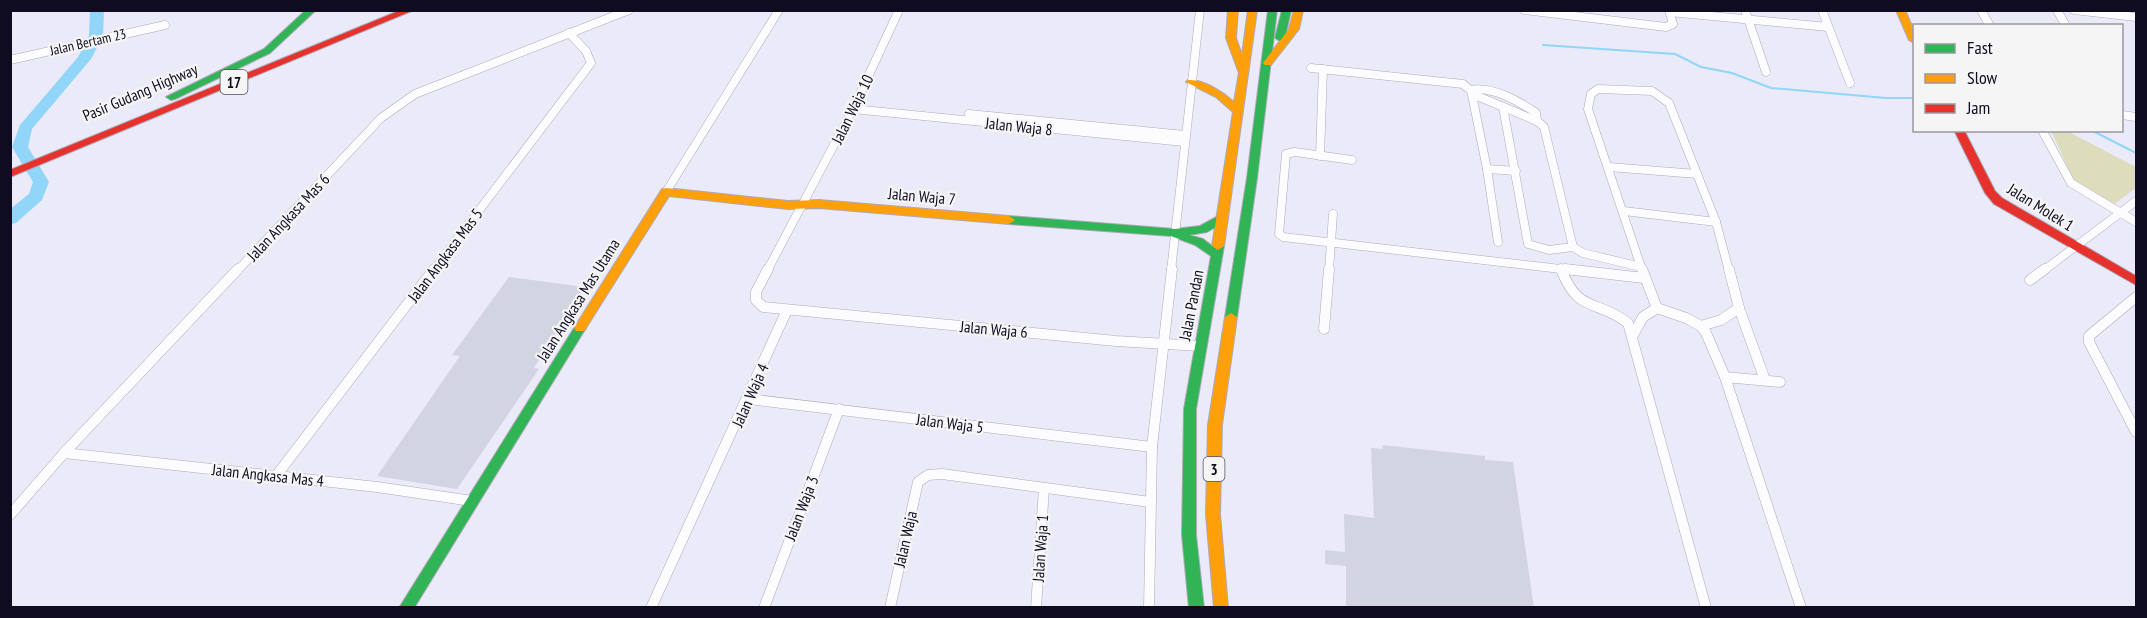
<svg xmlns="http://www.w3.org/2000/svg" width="2147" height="618" viewBox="0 0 2147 618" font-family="'PT Sans Narrow',sans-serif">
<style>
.green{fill:#ddddbd}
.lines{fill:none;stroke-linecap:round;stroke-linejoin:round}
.stream{stroke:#91d6f8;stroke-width:2}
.river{fill:#91d6f8;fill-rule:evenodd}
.building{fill:#d2d4e2}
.street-far1-casing{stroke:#acaaba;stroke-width:9}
.street-casing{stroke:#acaaba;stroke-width:11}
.fast-casing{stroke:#acaaba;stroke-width:2}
.slow-casing{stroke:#acaaba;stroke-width:2}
.jam-casing{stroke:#acaaba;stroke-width:2}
.street-far1{stroke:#fcfcfe;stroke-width:8}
.street{stroke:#fcfcfe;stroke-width:10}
.fast{fill:#30b455;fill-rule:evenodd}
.slow{fill:#ff9f0a;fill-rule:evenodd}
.jam{fill:#e5322d;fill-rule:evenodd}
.labels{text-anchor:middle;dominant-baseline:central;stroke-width:4.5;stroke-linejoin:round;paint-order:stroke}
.far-street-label{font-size:14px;fill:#0f0c21;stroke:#f5f5f5}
.shield{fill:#f5f5f5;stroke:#545261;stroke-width:1.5}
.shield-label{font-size:15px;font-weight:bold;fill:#0f0c21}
.street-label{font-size:16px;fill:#0f0c21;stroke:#f5f5f5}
</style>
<rect width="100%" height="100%" fill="#ebeaf8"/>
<path class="green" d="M2051 131H2067L2136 167V188L2113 205 2076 185Z"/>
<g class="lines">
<g class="stream">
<path d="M1543 45 1675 54 1701 67 1732 73 1771 88 1886 98H1914"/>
<path d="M2091 130 2136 153"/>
</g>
<path class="river" d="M90 10H104L103 36 91 59 32 129 28 147 49 182 42 200 16 223 10 224V209L29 194 33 182 12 147 20 125 78 57 89 36Z"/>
</g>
<g class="building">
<path d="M509 277 585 287 534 368 539 369 457 489 377 476 460 356 452 355Z"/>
<path d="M1382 445 1485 456V460L1513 462 1534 608H1346V566L1325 564V550L1345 552 1344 514 1374 518 1371 448 1383 449Z"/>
</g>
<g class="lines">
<g class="street-far1-casing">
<g id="street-far1">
<path d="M1524 10 1666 27 1673 24 1669 10"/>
<path d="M1745 10 1766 72"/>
<path d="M1822 10 1850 83"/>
<path d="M1981 10 1990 26"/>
<path d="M2057 10 2066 26"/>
<path d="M2074 10 2136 17"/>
<path d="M1670 12 1828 27"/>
<path d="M10 60 165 25"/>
<path d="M1311 68 1463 84 1477 96 1537 121 1544 127 1573 247 1583 253 1641 267 1642 271"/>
<path d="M1503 107 1528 244 1549 250 1573 247"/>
<path d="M853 109 1184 142"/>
<path d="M969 114 1185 135"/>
<path d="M2122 115 2136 117"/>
<path d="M2042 130 2071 183 2136 222"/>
<path d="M1320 156 1323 69"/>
<path d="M1352 160 1295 152 1286 154 1279 234 1283 237 1578 271"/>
<path d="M1609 167 1697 174"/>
<path d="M1487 169 1516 171"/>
<path d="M666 192 779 10"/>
<path d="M1624 211 1716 222"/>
<path d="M1498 242 1487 169 1471 90C1492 86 1519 101 1536 113L1537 121"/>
<path d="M1641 267 1588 109 1591 94 1598 89 1652 91 1669 103 1716 222 1729 271"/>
<path d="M237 271 381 118 415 94 629 10"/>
<path d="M433 271 591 63 586 51 569 33"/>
<path d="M767 271 853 109 899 10"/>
<path d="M1171 271 1200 10"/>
<path d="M1329 271 1333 214"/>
<path d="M2043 271 2136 201"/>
</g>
</g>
<g class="street-casing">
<g id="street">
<path d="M768 269 756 292V300L763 307 1116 341 1200 346"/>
<path d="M1561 269C1578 314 1597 299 1628 323L1706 608"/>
<path d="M1565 269 1644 278"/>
<path d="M1729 269 1739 308 1765 380"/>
<path d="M2030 280 2045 269"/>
<path d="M2136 297 2089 336V342L2136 432"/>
<path d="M1657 308 1686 318 1701 326 1706 333 1725 377 1801 608"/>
<path d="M1701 326 1721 320 1739 308"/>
<path d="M1324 329 1329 269"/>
<path d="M1633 335 1643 317 1657 308 1642 269"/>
<path d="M1725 377 1780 382"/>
<path d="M748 399 1152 447"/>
<path d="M64 453 377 487 472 501"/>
<path d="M276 476 434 269"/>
<path d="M10 515 64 453 238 269"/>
<path d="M651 608 787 310"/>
<path d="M764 608 839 409"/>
<path d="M890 608 918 482 928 475 942 474 1150 502"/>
<path d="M1036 608 1044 488"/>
<path d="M1149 608 1152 447 1172 269"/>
</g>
</g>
<g class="fast-casing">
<g id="fast">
<path d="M306 10H316L270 53 175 99 171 100 166 97 264 49Z"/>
<path d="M1268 10H1277L1257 178 1237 317 1231 321 1225 317 1247 178Z"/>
<path d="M1282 10H1291L1285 38 1280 41 1275 38Z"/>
<path d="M1222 214 1228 218 1226 221 1207 232 1189 235 1203 239 1212 246 1218 242 1224 246 1196 409V535L1204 608H1189L1182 535 1184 409 1211 256 1195 245 1171 236 1009 224 1003 220 1009 216 1175 229 1200 226Z"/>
<path d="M580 324 584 325 586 328 584 331 414 608H399L576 325Z"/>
</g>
</g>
<g class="slow-casing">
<g id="slow">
<path d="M1228 10H1238L1236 38 1242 55 1248 10H1257L1224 246 1218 250 1212 246 1233 112 1216 97 1186 82 1188 80C1203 79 1223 92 1234 102L1239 73 1226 38Z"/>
<path d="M1294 10H1303L1299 29 1271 65H1265L1263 63 1289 29Z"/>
<path d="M1896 10H1905L1914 31V43L1909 40Z"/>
<path d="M666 188 788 201 819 200 1009 216 1015 220 1009 224 819 208 788 209 669 196 584 331H576L574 328 576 325 662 189Z"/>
<path d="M1231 313 1237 317 1222 425 1220 514 1228 608H1214L1206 514 1208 425 1225 317Z"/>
</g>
</g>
<g class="jam-casing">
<g id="jam">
<path d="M401 10H414L10 177V170Z"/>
<path d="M1954 130H1964L1995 191 2002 198 2136 276V285L1994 204 1985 193Z"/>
</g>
</g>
<use href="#street-far1" class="street-far1"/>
<use href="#street" class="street"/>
<use href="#fast" class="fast"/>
<use href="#slow" class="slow"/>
<use href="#jam" class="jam"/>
</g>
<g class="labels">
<g class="far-street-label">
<text transform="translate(88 42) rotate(-13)">Jalan Bertam 23</text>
</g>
<g class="shield">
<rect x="220.5" y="70" width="27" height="24" rx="4.5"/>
<rect x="1203.5" y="457" width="21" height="24" rx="4.5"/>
</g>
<g class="shield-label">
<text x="234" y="82">17</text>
<text x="1214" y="469">3</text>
</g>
<g class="street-label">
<text transform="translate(140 92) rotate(-23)">Pasir Gudang Highway</text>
<text transform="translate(852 109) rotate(-64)">Jalan Waja 10</text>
<text transform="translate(1019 126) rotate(6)">Jalan Waja 8</text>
<text transform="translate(922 196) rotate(5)">Jalan Waja 7</text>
<text transform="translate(2041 207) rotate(32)">Jalan Molek 1</text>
<text transform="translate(288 217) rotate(-47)">Jalan Angkasa Mas 6</text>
<text transform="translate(445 255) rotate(-53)">Jalan Angkasa Mas 5</text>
<text transform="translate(578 300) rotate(-58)">Jalan Angkasa Mas Utama</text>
<text transform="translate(1191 305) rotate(-79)">Jalan Pandan</text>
<text transform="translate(994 329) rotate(5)">Jalan Waja 6</text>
<text transform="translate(750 395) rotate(-66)">Jalan Waja 4</text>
<text transform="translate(950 423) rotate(7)">Jalan Waja 5</text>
<text transform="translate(268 475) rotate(6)">Jalan Angkasa Mas 4</text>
<text transform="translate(801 508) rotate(-69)">Jalan Waja 3</text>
<text transform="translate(905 539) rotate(-77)">Jalan Waja</text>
<text transform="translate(1040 548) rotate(-86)">Jalan Waja 1</text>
</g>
</g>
<rect width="2147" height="618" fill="none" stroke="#0f0c21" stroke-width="24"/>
<rect x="1913" y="24" width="210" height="108" fill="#f5f5f5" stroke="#9998a0" stroke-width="1.5"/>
<rect x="1925" y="44" width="30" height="9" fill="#30b455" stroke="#9998a0" stroke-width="1.5"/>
<text x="1967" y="54" font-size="18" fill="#0f0c21">Fast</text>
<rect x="1925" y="74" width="30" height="9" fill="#ff9f0a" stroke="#9998a0" stroke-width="1.5"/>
<text x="1967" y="84" font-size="18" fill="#0f0c21">Slow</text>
<rect x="1925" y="104" width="30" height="9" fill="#e5322d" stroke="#9998a0" stroke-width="1.5"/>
<text x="1967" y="114" font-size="18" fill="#0f0c21">Jam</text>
</svg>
